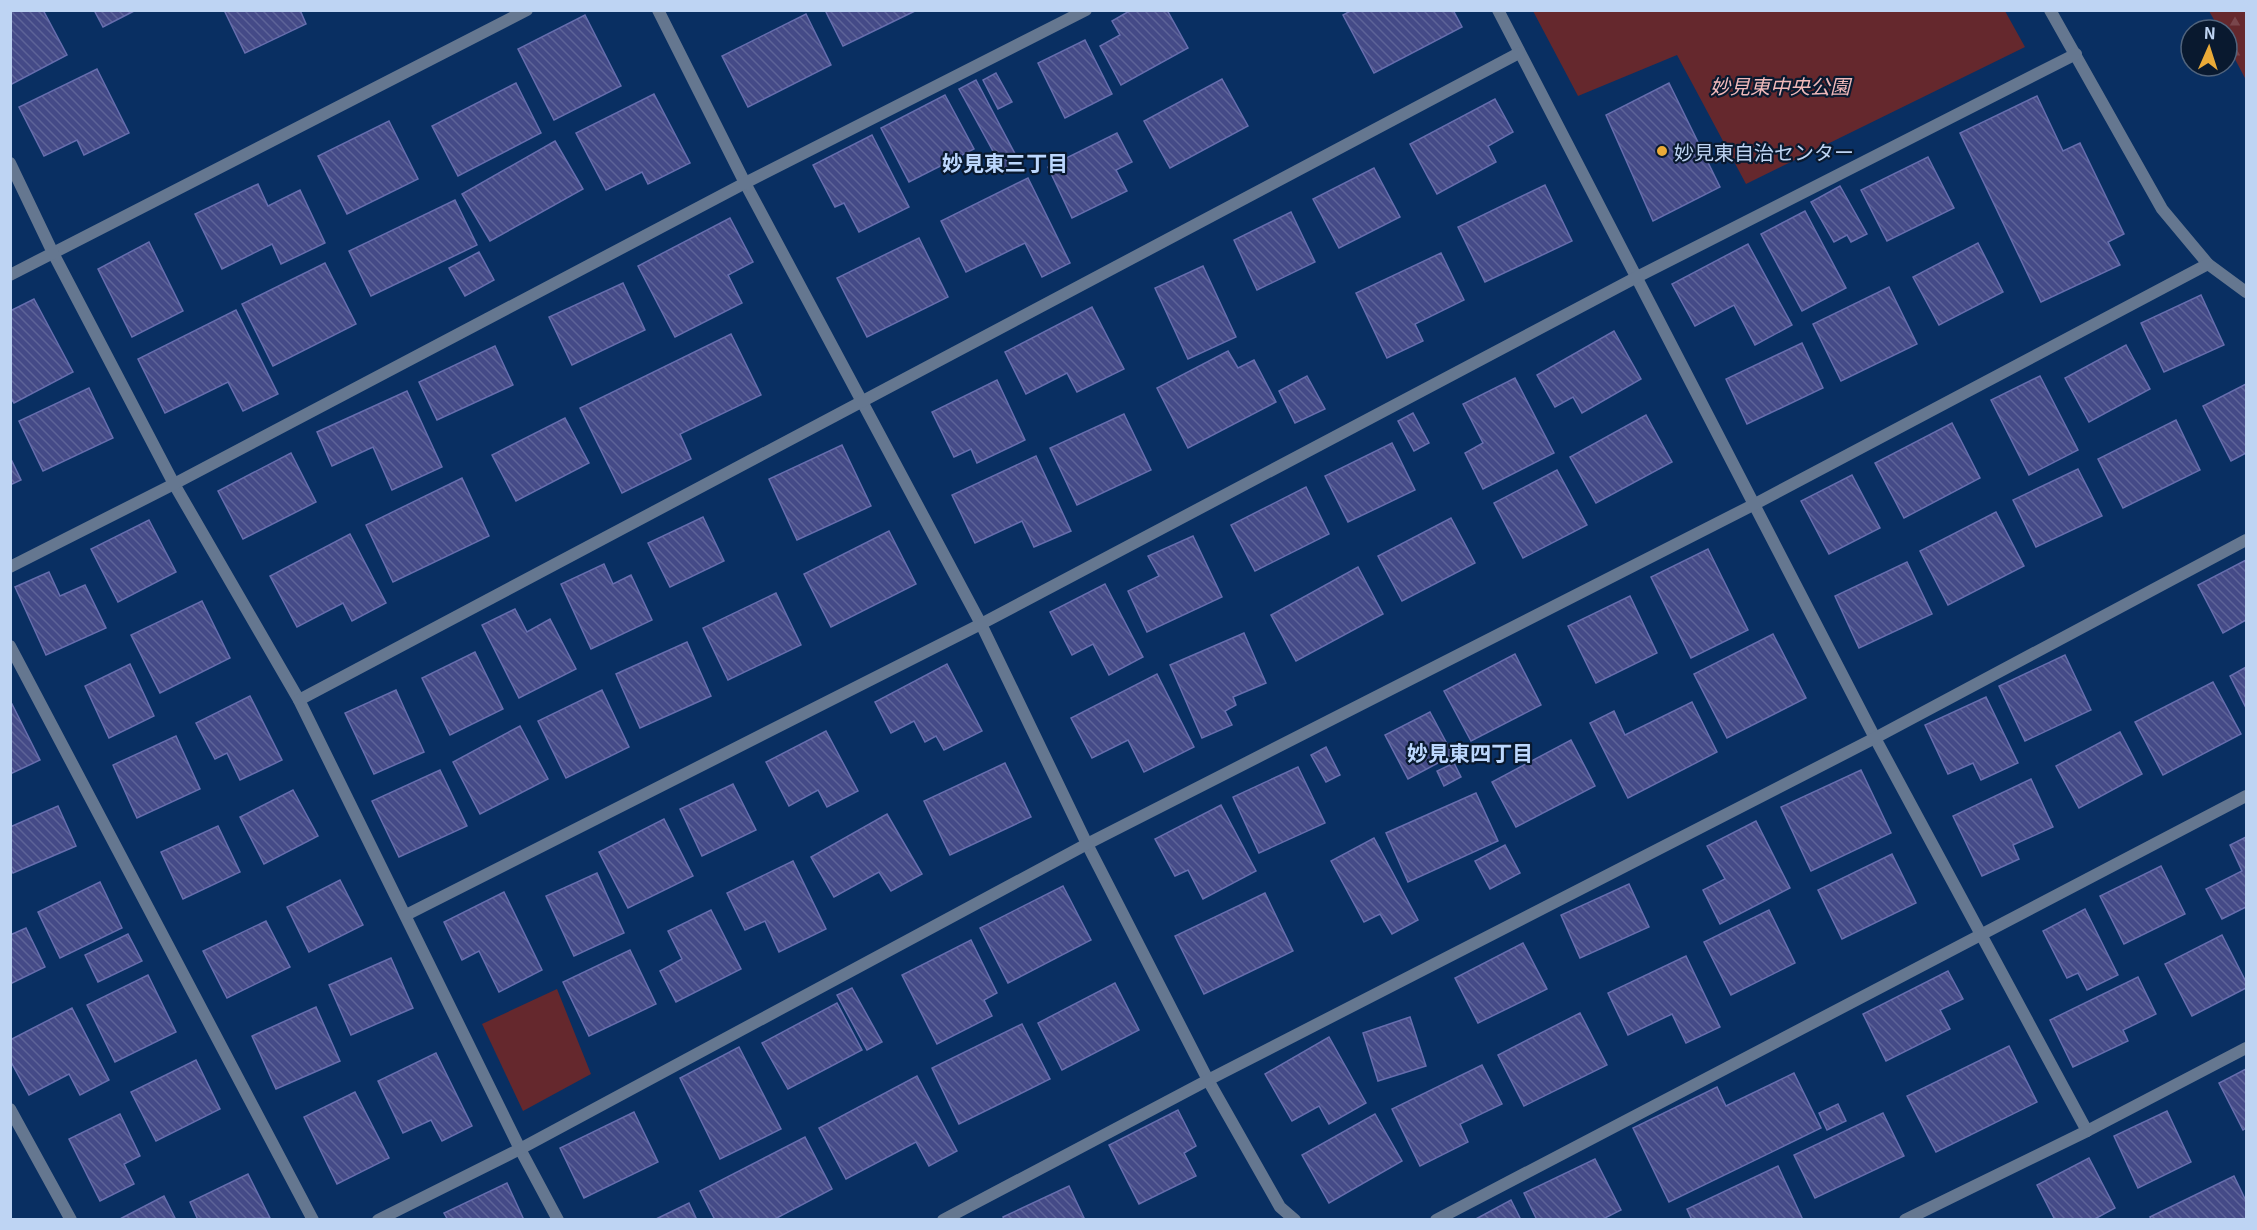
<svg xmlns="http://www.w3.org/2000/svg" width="2257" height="1230" viewBox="0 0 2257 1230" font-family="Georgia,'Noto Sans JP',serif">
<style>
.forest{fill:url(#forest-firs)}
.park{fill:#65282d}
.building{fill:url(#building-back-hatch);stroke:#676eae;stroke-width:1.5}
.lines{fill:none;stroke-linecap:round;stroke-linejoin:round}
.minor{stroke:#657790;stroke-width:12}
.poi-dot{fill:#eaaa38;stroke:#09192f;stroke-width:2}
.labels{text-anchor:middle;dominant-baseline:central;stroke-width:4.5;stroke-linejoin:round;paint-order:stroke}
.park-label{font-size:20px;font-style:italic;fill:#f0b9ba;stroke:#09192f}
.poi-label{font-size:20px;fill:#bed4f3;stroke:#09192f;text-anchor:start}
.neighbourhood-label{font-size:21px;font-weight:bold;fill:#bdd8fe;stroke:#09192f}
</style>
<defs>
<pattern id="forest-firs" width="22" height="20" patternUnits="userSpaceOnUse" patternTransform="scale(1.5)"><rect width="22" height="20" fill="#65282d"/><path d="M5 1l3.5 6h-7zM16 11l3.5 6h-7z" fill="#79464c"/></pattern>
<pattern id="building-back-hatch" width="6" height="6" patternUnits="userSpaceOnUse" patternTransform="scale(1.5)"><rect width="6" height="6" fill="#444a87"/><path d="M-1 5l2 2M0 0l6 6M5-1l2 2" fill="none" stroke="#5d6398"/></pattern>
</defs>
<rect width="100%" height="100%" fill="#092f62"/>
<path class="forest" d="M2209 11H2246V80L2227 44V30H2220Z"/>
<g class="park">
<path d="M1533 11H2005L2025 47 1746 184 1677 55 1578 96Z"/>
<path d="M557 989 591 1074 523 1111 482 1024Z"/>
</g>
<g class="building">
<path d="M10 10H43L67 55 10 85Z"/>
<path d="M94 10H136L103 27Z"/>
<path d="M224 10H300L306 24 245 53Z"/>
<path d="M825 10H917L843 46Z"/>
<path d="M1131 10H1167L1188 48 1121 85 1100 46 1120 35 1112 21Z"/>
<path d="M1352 10H1453L1462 27 1374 73 1343 15Z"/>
<path d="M806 14 831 65 748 107 722 56Z"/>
<path d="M585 15 621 86 554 120 518 49Z"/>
<path d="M1085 40 1112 94 1065 118 1038 63Z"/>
<path d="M97 69 129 133 84 155 77 140 44 156 19 107Z"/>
<path d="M996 73 1012 102 998 109 983 80Z"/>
<path d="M1222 79 1248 126 1170 168 1144 121Z"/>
<path d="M976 80 1021 165 1005 173 959 89Z"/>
<path d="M516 83 541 133 458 176 432 126Z"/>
<path d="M1669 83 1720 187 1653 221 1606 115Z"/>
<path d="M654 94 690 163 648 184 642 172 606 190 576 133Z"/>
<path d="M945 95 974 149 909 182 881 128Z"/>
<path d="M2037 96 2063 151 2080 143 2124 234 2108 242 2120 265 2041 302 1960 133Z"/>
<path d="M1495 99 1513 132 1488 146 1496 162 1437 194 1410 144Z"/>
<path d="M389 121 418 179 347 214 318 156Z"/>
<path d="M1117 133 1132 162 1116 170 1127 191 1072 218 1048 167Z"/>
<path d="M872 135 909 207 859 232 844 203 835 207 813 165Z"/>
<path d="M555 141 583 189 490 241 462 194Z"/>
<path d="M1928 157 1954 208 1887 241 1861 190Z"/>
<path d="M1374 168 1400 217 1339 248 1313 199Z"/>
<path d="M1028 178 1070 263 1042 277 1025 243 966 272 941 221Z"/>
<path d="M258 184 268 206 300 190 325 243 281 264 272 244 222 269 195 214Z"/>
<path d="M1545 185 1572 241 1485 282 1458 227Z"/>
<path d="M1840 186 1867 234 1851 242 1847 235 1834 242 1811 202Z"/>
<path d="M455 200 477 245 371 296 349 251Z"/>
<path d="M1805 211 1846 288 1802 311 1761 234Z"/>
<path d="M1291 212 1315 262 1257 290 1234 240Z"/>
<path d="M730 218 753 262 728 275 742 303 675 337 638 266Z"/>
<path d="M919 238 948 297 867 337 837 278Z"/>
<path d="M149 242 183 311 132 337 98 269Z"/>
<path d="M1978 243 2003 292 1939 325 1913 277Z"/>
<path d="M1748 244 1792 325 1755 345 1734 305 1695 326 1672 284Z"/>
<path d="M479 252 494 280 465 296 449 268Z"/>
<path d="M1441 253 1464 300 1415 324 1423 341 1387 358 1356 293Z"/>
<path d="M325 263 356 324 273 366 242 304Z"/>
<path d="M1203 266 1236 337 1188 359 1155 288Z"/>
<path d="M623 283 645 330 572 365 549 317Z"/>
<path d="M1889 287 1917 344 1841 381 1813 324Z"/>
<path d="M2201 295 2224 345 2164 372 2141 323Z"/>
<path d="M34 299 73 372 14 403 10 397V311Z"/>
<path d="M1092 307 1124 369 1077 392 1067 373 1026 394 1005 352Z"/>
<path d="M236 310 278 394 243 411 228 382 165 413 138 359Z"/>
<path d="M1614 331 1641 379 1582 413 1573 397 1555 407 1537 375Z"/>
<path d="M731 334 761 395 680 434 691 459 622 493 580 408Z"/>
<path d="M1802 343 1823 388 1747 424 1726 379Z"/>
<path d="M2126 345 2150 389 2089 422 2065 378Z"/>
<path d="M495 346 513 385 437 420 419 382Z"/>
<path d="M1228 351 1238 368 1254 360 1276 402 1188 448 1157 388Z"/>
<path d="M1307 376 1325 409 1295 423 1279 391Z"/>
<path d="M2040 376 2078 450 2029 475 1991 400Z"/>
<path d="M1515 378 1554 453 1483 489 1465 453 1483 443 1463 404Z"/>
<path d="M997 380 1025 440 977 463 971 449 954 457 932 412Z"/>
<path d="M2246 384V453L2231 461 2203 406Z"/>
<path d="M89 388 113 438 43 471 19 421Z"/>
<path d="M407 391 442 467 392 490 373 447 332 466 317 432Z"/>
<path d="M1413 413 1429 443 1414 451 1398 421Z"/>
<path d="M1124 414 1151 470 1077 505 1050 448Z"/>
<path d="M1646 415 1672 462 1596 503 1570 457Z"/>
<path d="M565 418 589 463 516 501 492 455Z"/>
<path d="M2176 420 2200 470 2123 508 2098 459Z"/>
<path d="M1952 423 1980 478 1904 518 1875 463Z"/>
<path d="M1392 443 1415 490 1348 522 1325 476Z"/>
<path d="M842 445 871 506 797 540 769 479Z"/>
<path d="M291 453 316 502 243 539 218 491Z"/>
<path d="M1036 456 1071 531 1034 547 1022 521 975 543 952 495Z"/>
<path d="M10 457 21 480 10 485Z"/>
<path d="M2078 469 2102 516 2036 547 2013 500Z"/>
<path d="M1557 470 1587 525 1523 558 1494 503Z"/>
<path d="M1852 475 1880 528 1829 554 1801 501Z"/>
<path d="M462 478 489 536 393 582 366 525Z"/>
<path d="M1306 487 1329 534 1255 571 1231 525Z"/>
<path d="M1996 512 2024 566 1948 605 1920 551Z"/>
<path d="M703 517 724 561 670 587 648 543Z"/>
<path d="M1451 518 1475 563 1402 601 1378 556Z"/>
<path d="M149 520 176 572 118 602 91 549Z"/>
<path d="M889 531 916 584 831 627 804 574Z"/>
<path d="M350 534 386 603 352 621 343 603 297 627 270 576Z"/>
<path d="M1193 536 1222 597 1147 632 1128 591 1159 576 1148 556Z"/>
<path d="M1708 549 1748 630 1691 658 1651 577Z"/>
<path d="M2246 560V620L2223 633 2198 585Z"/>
<path d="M1907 562 1932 614 1859 648 1835 596Z"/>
<path d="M604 564 613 584 631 575 652 620 591 649 561 584Z"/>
<path d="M1358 567 1383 614 1296 661 1271 615Z"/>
<path d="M49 572 60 596 85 585 106 628 46 655 15 587Z"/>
<path d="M1105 584 1143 657 1109 675 1093 644 1072 655 1050 612Z"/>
<path d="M776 593 801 645 728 680 703 628Z"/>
<path d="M1630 596 1657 653 1596 683 1568 626Z"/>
<path d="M202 601 230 658 160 693 131 635Z"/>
<path d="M515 609 527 632 550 619 576 669 519 698 482 625Z"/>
<path d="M1244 633 1266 683 1233 697 1236 705 1225 711 1232 725 1202 738 1170 665Z"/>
<path d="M1773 634 1806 698 1727 738 1694 674Z"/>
<path d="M687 642 711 696 640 728 616 674Z"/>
<path d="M475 652 503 709 450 735 422 678Z"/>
<path d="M1515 654 1541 705 1471 741 1444 691Z"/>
<path d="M2065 655 2091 710 2025 741 1999 686Z"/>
<path d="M130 664 154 716 109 738 85 686Z"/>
<path d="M947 664 982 731 944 750 936 736 925 742 914 721 891 733 875 702Z"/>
<path d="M2246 667V708L2230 676Z"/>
<path d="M1157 674 1194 747 1144 772 1128 740 1092 758 1071 718Z"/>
<path d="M2213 682 2241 734 2163 775 2135 722Z"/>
<path d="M396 690 424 752 374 774 345 713Z"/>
<path d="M602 690 629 747 566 778 538 721Z"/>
<path d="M250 696 282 760 240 780 227 753 215 759 196 723Z"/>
<path d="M1986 697 2018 763 1981 780 1973 763 1948 774 1925 725Z"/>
<path d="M1692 702 1717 752 1628 798 1590 723 1614 711 1625 735Z"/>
<path d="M12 704 40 760 10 774V705Z"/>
<path d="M1430 712 1453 755 1408 779 1385 735Z"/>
<path d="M520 726 548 779 480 814 453 762Z"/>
<path d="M826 731 858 791 827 807 818 790 789 806 766 762Z"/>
<path d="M2120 732 2142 774 2079 808 2056 766Z"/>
<path d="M176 736 200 789 137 818 113 765Z"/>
<path d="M1571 740 1595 786 1516 827 1492 782Z"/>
<path d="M1326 747 1340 775 1326 782 1311 755Z"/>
<path d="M1005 763 1031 817 950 855 924 801Z"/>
<path d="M1454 763 1461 777 1444 786 1437 771Z"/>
<path d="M1298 767 1325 823 1259 853 1233 797Z"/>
<path d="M440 770 467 826 399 857 372 801Z"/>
<path d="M1861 770 1891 833 1811 871 1781 807Z"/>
<path d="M2031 779 2053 827 2013 845 2019 859 1982 876 1953 816Z"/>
<path d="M733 784 756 830 702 856 680 809Z"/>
<path d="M293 790 318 836 264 864 240 817Z"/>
<path d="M1476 793 1498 841 1408 882 1386 833Z"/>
<path d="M1221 805 1256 871 1203 899 1188 870 1175 876 1155 839Z"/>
<path d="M58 806 76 846 13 873 10 867V827Z"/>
<path d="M887 814 922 874 891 891 879 872 834 897 811 857Z"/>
<path d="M664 819 693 876 628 908 599 852Z"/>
<path d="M1756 821 1790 888 1720 924 1703 890 1725 879 1707 846Z"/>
<path d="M218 826 240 872 183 899 161 852Z"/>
<path d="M2246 837V907L2222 919 2206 889 2242 871 2230 845Z"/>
<path d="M1374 838 1418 920 1392 934 1380 914 1364 922 1331 861Z"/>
<path d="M1505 845 1520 873 1490 889 1475 861Z"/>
<path d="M1892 854 1916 903 1842 939 1818 890Z"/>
<path d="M793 861 826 929 779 952 765 921 745 930 727 893Z"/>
<path d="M2161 866 2185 914 2124 944 2100 896Z"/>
<path d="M597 873 624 933 574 956 546 896Z"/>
<path d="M340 880 363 925 309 952 287 907Z"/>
<path d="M100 882 122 928 60 958 38 912Z"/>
<path d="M1629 884 1649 927 1580 958 1561 915Z"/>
<path d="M1063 886 1091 940 1008 983 980 928Z"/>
<path d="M504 892 542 970 499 992 479 951 462 960 444 922Z"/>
<path d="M1265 893 1293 951 1204 994 1175 936Z"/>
<path d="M2085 909 2118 975 2087 990 2078 973 2067 978 2043 931Z"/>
<path d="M711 910 741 969 676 1002 660 971 682 959 668 931Z"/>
<path d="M1769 910 1795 963 1731 995 1704 942Z"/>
<path d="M266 921 290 967 227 998 203 951Z"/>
<path d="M26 928 45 967 10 984V935Z"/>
<path d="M128 934 142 961 98 982 85 955Z"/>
<path d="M2222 935 2246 982V988L2192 1016 2165 964Z"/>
<path d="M971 940 997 993 984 1000 992 1016 937 1044 902 975Z"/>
<path d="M1523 943 1547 989 1478 1023 1455 978Z"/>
<path d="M630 950 656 1004 589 1036 563 982Z"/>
<path d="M1686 956 1720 1027 1686 1043 1672 1014 1628 1035 1608 993Z"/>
<path d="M391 958 413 1008 351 1035 329 985Z"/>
<path d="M1948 971 1963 999 1940 1010 1950 1029 1886 1061 1863 1014Z"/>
<path d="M148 975 176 1032 115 1062 87 1005Z"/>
<path d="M2138 977 2156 1014 2123 1030 2128 1041 2073 1067 2050 1020Z"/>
<path d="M1115 983 1139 1030 1062 1070 1038 1023Z"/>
<path d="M852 988 882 1042 867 1050 837 995Z"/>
<path d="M837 1003 862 1050 788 1089 762 1043Z"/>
<path d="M316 1007 340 1061 276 1089 252 1036Z"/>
<path d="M72 1008 109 1080 80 1095 69 1074 29 1095 10 1060V1040Z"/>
<path d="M1580 1013 1607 1065 1524 1106 1498 1055Z"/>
<path d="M1410 1017 1426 1066 1378 1081 1363 1033Z"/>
<path d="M1022 1024 1050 1079 959 1124 932 1068Z"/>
<path d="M1329 1037 1366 1103 1329 1124 1319 1106 1292 1121 1265 1074Z"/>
<path d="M2009 1046 2037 1102 1936 1152 1907 1096Z"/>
<path d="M739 1047 781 1129 720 1159 680 1078Z"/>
<path d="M436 1053 472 1126 442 1141 431 1120 403 1133 378 1081Z"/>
<path d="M196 1060 220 1109 156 1141 131 1092Z"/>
<path d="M1482 1065 1502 1104 1460 1124 1468 1142 1420 1166 1392 1109Z"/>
<path d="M2246 1069V1128L2243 1130 2219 1083Z"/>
<path d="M1794 1073 1821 1128 1669 1202 1633 1128 1717 1087 1726 1106Z"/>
<path d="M917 1076 957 1151 929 1166 916 1142 846 1179 819 1128Z"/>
<path d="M355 1092 389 1158 337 1184 304 1117Z"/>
<path d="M1838 1104 1846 1121 1827 1130 1819 1113Z"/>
<path d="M1178 1110 1196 1146 1184 1153 1196 1176 1139 1204 1109 1145Z"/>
<path d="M2167 1111 2191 1162 2138 1188 2114 1136Z"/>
<path d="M634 1112 658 1162 584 1198 560 1148Z"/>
<path d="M1883 1113 1904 1156 1815 1198 1794 1155Z"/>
<path d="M120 1114 140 1156 124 1164 134 1184 100 1201 69 1139Z"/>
<path d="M1375 1114 1402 1161 1329 1203 1302 1155Z"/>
<path d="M805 1137 832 1189 773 1220H715L700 1191Z"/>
<path d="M2089 1158 2115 1208 2093 1220H2055L2037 1185Z"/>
<path d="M1595 1159 1621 1210 1601 1220H1537L1524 1193Z"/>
<path d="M1778 1166 1803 1220H1692L1687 1209Z"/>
<path d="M248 1174 270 1218 198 1220 190 1202Z"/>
<path d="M2234 1176 2246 1201V1220H2151L2150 1217Z"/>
<path d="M507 1183 524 1220H448L444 1213Z"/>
<path d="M1069 1186 1085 1220H1004L1003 1217Z"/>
<path d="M164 1196 176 1220H118Z"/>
<path d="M1511 1200 1521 1220H1474Z"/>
<path d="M689 1203 697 1220H654Z"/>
</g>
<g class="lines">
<g class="minor">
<path d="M527 10 53 253 174 484 299 700 520 1149 558 1220"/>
<path d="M658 10 745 183 981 624 1087 844 1208 1080 1280 1207 1295 1220"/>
<path d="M1498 10 1875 738 2087 1131 2246 1048"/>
<path d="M2050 10 2162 209 2208 264 2246 292"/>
<path d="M10 163 53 253 10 275"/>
<path d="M10 567 174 484 745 183 1086 10"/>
<path d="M10 646 313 1220"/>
<path d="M299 700 1519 53"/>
<path d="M406 915 981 624 1637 277 2076 54"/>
<path d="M10 1109 71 1220"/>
<path d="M378 1220 520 1149 1087 844 1755 504 2208 264"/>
<path d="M943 1220 1208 1080 1875 738 2246 540"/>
<path d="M1436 1220 2246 796"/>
<path d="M1905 1220 2087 1131"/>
</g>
</g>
<circle class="poi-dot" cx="1662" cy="151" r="6"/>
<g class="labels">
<g class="park-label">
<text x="1780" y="85">妙見東中央公園</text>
</g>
<g class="poi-label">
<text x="1674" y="151">妙見東自治センター</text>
</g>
<g class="neighbourhood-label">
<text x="1005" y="162">妙見東三丁目</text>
<text x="1470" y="752">妙見東四丁目</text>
</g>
</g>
<rect width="2257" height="1230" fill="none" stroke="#bed4f3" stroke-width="24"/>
<g transform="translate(2209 48) rotate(3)"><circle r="28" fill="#09192f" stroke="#51647d" stroke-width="1.5"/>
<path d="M0-4.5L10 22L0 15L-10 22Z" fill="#eaaa38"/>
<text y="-9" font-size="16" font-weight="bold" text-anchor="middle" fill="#bed4f3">N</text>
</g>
</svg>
